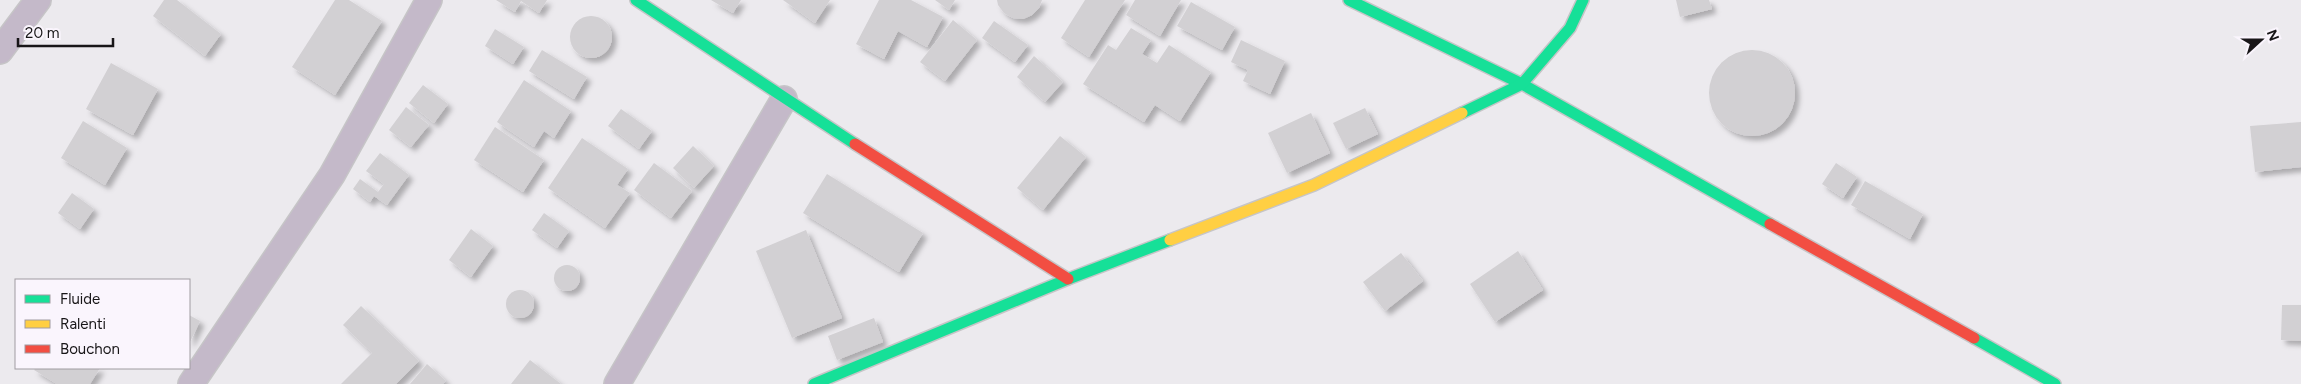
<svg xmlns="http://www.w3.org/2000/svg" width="2301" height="384" viewBox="0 0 2301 384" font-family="Figtree,sans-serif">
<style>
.building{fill:#d2d0d3;filter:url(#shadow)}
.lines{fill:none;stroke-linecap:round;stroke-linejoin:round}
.street-casing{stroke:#c6c5c7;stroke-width:28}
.fast-casing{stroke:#c6c5c7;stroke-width:14}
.slow-casing{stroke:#c6c5c7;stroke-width:14}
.jam-casing{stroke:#c6c5c7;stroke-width:14}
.street{stroke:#c4b9c9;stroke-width:25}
.fast{stroke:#16e098;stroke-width:11}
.slow{stroke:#ffcf43;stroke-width:11}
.jam{stroke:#f24e42;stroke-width:11}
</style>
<defs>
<filter id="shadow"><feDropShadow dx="4.5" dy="4.5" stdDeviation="2.5" flood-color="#0004"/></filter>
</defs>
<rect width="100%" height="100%" fill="#eceaee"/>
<g class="building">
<path d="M164 0H177L221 34 205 56 153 16Z"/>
<path d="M335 0H349L382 21 335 95 292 67Z"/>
<path d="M496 0H547L539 13 521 1 515 12Z"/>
<path d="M711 0H741L733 13Z"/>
<path d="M783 0H830L815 23Z"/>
<path d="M879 0H911L943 17 927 47 898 31 884 59 856 44Z"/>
<path d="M935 0H955L949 10Z"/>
<path d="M997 0H1042L1039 8 1032 15 1023 19 1013 18 1004 13 998 5Z"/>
<path d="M1085 0H1125L1089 57 1061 38Z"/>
<path d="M1135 0H1181L1160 36 1126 15Z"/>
<path d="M1676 0H1709L1712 9 1680 17Z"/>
<path d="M1191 2 1235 27 1222 50 1177 26Z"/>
<circle cx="591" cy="37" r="21"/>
<path d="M953 20 977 40 945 81 920 62Z"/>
<path d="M994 21 1028 45 1015 62 982 38Z"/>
<path d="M1131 28 1151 40 1142 54 1157 63 1169 45 1211 72 1180 121 1155 105 1144 122 1083 84 1108 45 1116 50Z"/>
<path d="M495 29 524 47 513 64 485 46Z"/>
<path d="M1241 40 1285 61 1270 94 1243 81 1248 70 1231 62Z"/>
<circle cx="1752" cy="93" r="43"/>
<path d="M542 50 587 77 574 99 529 71Z"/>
<path d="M1034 56 1063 82 1045 102 1017 77Z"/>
<path d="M111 63 158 89 133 135 86 109Z"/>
<path d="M524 80 571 111 554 138 544 131 534 147 497 122Z"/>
<path d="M423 85 448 104 434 123 409 103Z"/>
<path d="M406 107 429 125 411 147 389 130Z"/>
<path d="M1365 108 1378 134 1346 149 1333 123Z"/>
<path d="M621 109 652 131 639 149 608 126Z"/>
<path d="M1311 113 1330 153 1287 173 1268 133Z"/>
<path d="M83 121 127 148 105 185 61 158Z"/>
<path d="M2301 122V167L2255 172 2250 126Z"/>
<path d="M495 127 544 160 523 192 474 160Z"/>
<path d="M1060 136 1086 157 1043 210 1017 188Z"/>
<path d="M582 138 628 169 617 185 630 193 605 228 548 188Z"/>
<path d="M693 146 714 166 694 188 673 168Z"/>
<path d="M380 153 409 175 387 205 374 196 370 202 353 189 360 179 378 192 384 184 366 171Z"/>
<path d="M654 163 692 191 671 218 634 190Z"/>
<path d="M1836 163 1857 177 1843 198 1822 184Z"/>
<path d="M827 174 923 233 899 272 803 213Z"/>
<path d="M1865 181 1923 214 1910 239 1851 205Z"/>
<path d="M72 193 94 209 80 229 58 213Z"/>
<path d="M544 213 569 231 557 248 532 230Z"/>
<path d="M471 229 493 246 471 277 449 260Z"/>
<path d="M806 230 842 318 792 338 756 251Z"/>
<path d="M1518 251 1543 290 1495 322 1470 284Z"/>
<path d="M1401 253 1423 281 1385 311 1363 282Z"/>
<circle cx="567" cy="278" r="13"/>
<circle cx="520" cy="304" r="14"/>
<path d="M2282 305H2301V341L2281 340Z"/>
<path d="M361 306 419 361 396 384H341L372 353 343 325Z"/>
<path d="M189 315 200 321 189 344Z"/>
<path d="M874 318 883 342 837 360 828 336Z"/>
<path d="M530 360 561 384H511Z"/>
<path d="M427 364 446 381 443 384H410Z"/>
<path d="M36 368H100L90 384H57L34 370Z"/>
</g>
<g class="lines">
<g class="street-casing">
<g id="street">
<path d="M0 51 38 0"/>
<path d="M191 384 332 175 429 0"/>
<path d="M617 384 784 99"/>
</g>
</g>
<g class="fast-casing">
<g id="fast">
<path d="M636 0 855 144"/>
<path d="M1349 0 1522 84 1770 224"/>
<path d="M1462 113 1522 84 1570 28 1583 0"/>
<path d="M1974 338 2055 384"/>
<path d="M814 384 1068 279 1170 240"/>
</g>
</g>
<g class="slow-casing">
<path id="slow" d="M1170 240 1314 185 1462 113"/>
</g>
<g class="jam-casing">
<g id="jam">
<path d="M855 144 1068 279"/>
<path d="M1770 224 1974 338"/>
</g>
</g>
<use href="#street" class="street"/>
<use href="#fast" class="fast"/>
<use href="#slow" class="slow"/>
<use href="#jam" class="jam"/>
</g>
<rect x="15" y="279" width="175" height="90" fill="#faf5fd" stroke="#a09ca1"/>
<rect x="25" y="295" width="25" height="8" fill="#16e098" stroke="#a09ca1"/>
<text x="60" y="304" font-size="15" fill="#181618">Fluide</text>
<rect x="25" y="320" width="25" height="8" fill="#ffcf43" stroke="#a09ca1"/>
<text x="60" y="329" font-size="15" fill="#181618">Ralenti</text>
<rect x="25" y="345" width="25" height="8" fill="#f24e42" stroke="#a09ca1"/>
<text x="60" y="354" font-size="15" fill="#181618">Bouchon</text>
<g transform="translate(2261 40) rotate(69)" stroke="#faf5fd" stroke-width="4" paint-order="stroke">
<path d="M0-4L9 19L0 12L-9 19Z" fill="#181618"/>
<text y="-8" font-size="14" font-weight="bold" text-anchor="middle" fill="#181618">N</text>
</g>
<path d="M18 38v8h95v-8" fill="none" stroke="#181618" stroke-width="2.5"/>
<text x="25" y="38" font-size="15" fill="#181618" stroke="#faf5fd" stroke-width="4" paint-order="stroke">20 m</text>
</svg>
